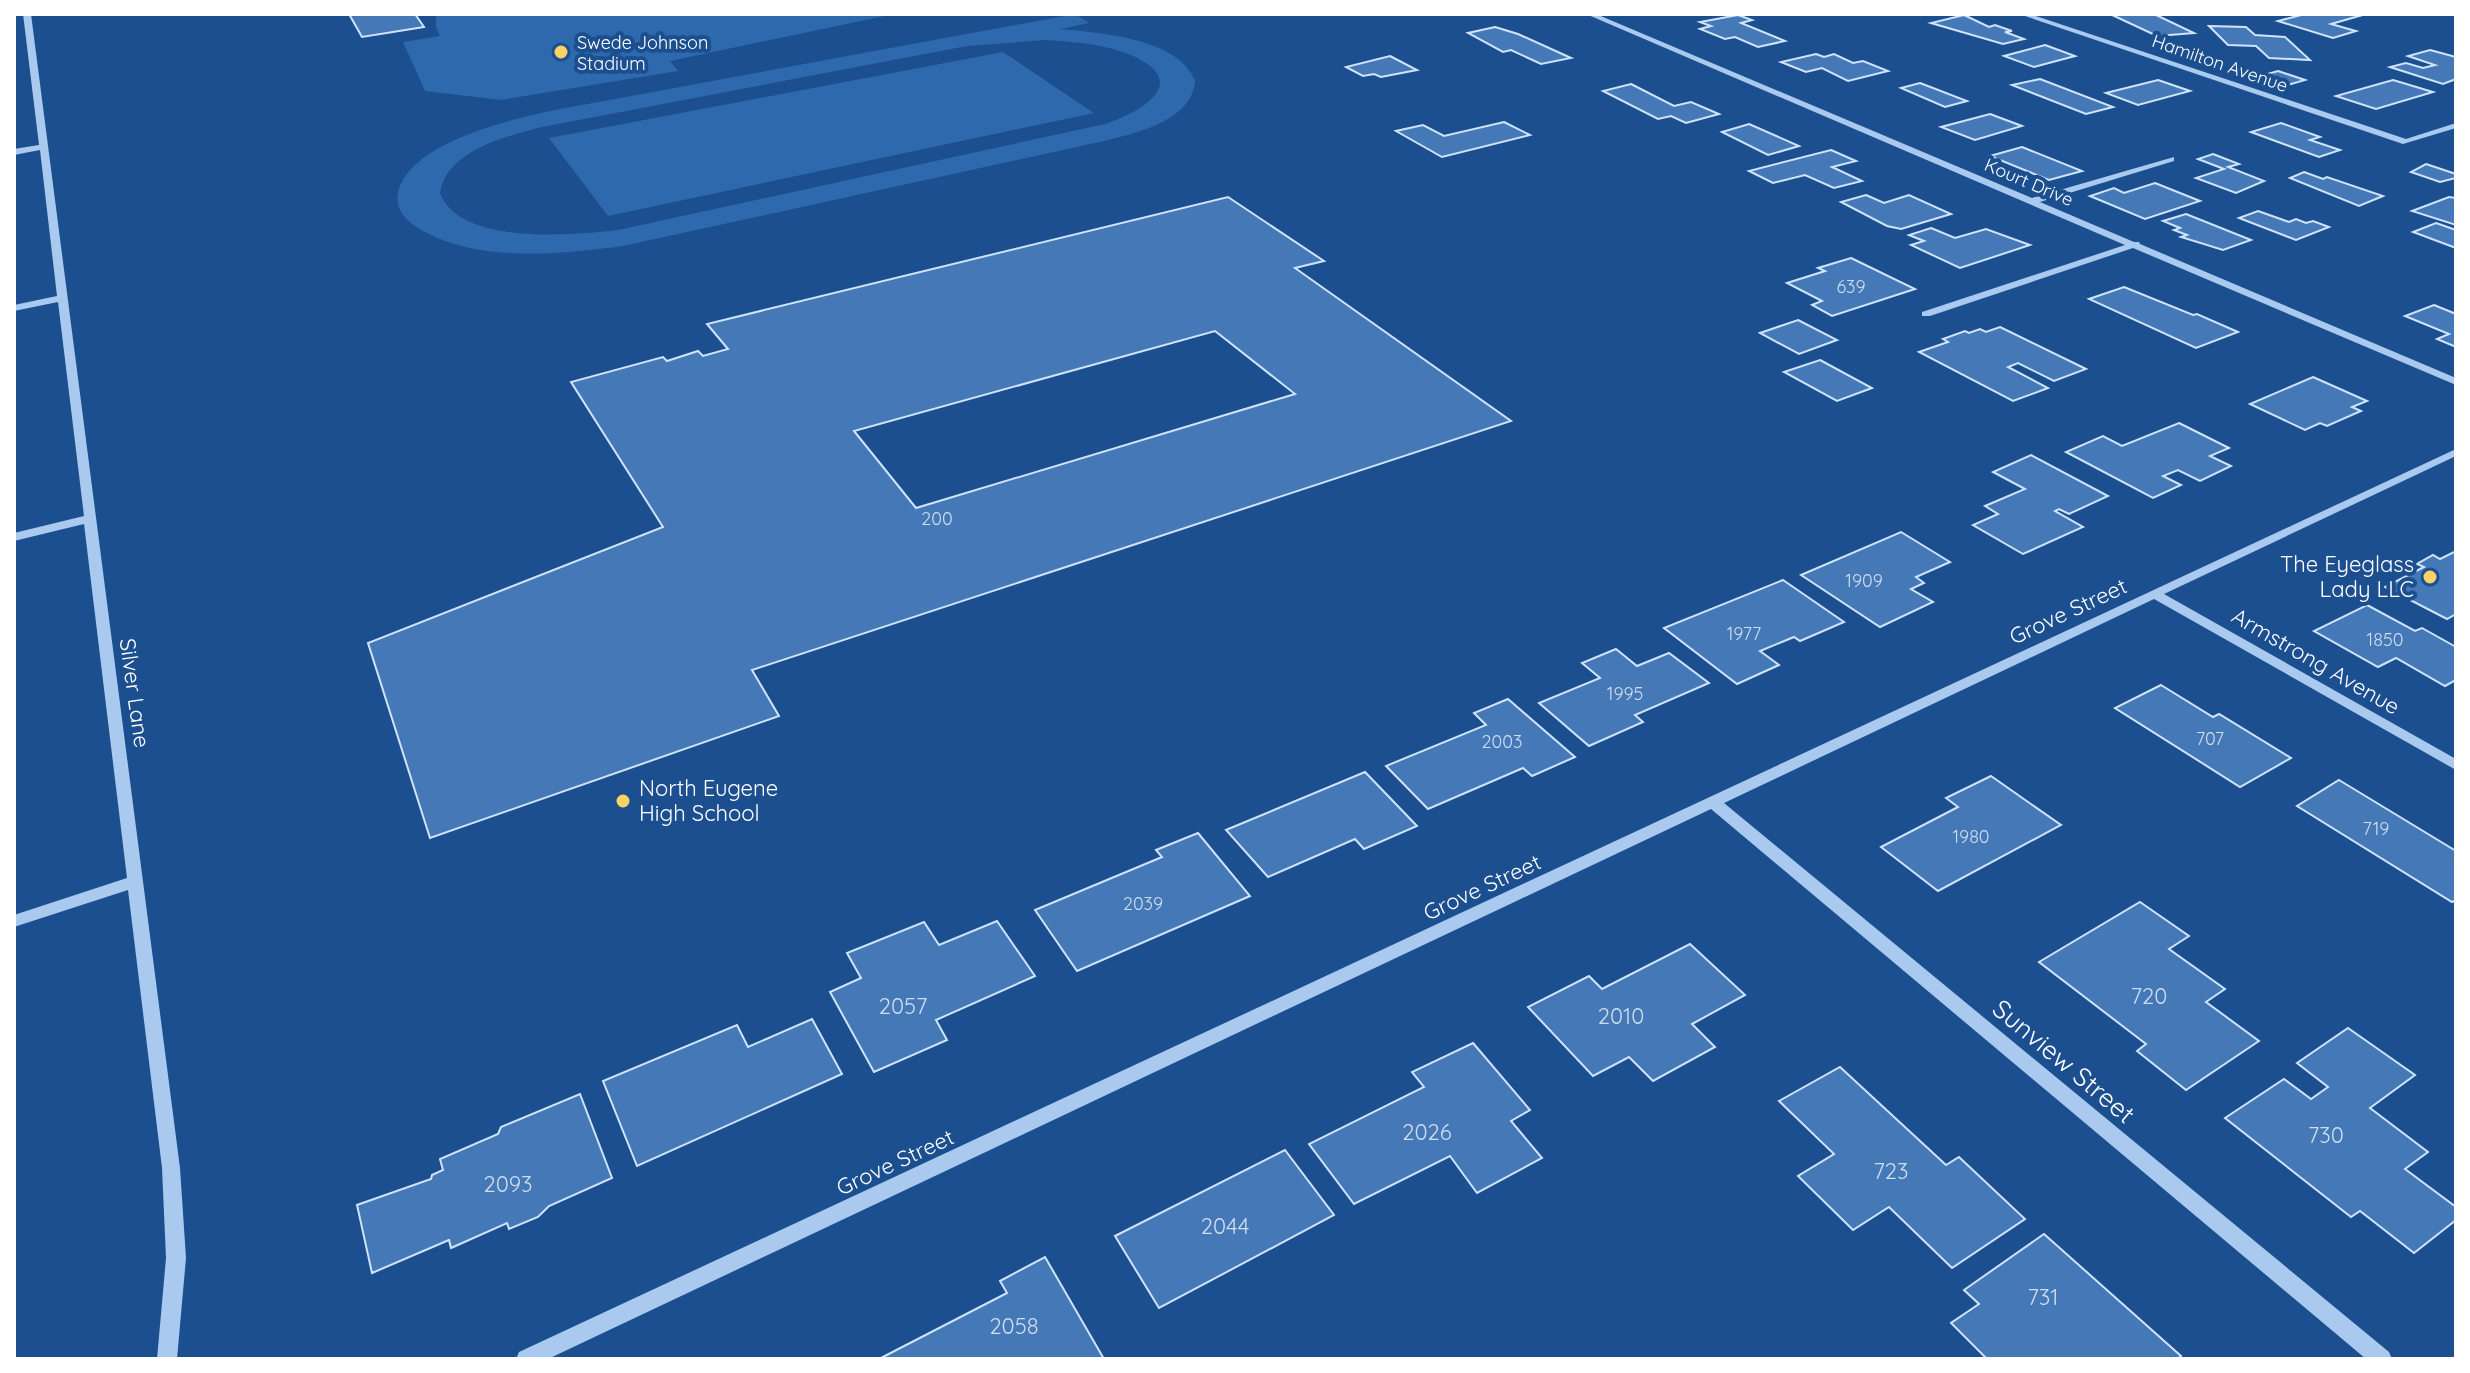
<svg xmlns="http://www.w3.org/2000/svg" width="2470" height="1373" viewBox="0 0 2470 1373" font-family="Quicksand,sans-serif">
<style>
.green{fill:#2e69ad;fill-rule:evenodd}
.building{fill:#4478b7;stroke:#cfe3fa;stroke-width:2;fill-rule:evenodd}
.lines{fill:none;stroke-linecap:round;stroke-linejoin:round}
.minor{fill:#a9c9ee;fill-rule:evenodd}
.poi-dot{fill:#ffd166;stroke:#1b4f8f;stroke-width:3}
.labels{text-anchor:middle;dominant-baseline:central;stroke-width:8;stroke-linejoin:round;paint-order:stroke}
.far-poi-label{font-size:18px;fill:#fff;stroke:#1b4f8f;text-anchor:start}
.far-street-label{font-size:18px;fill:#fff;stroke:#1b4f8f}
.number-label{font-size:18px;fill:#d0dded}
.poi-label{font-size:22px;fill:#fff;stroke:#1b4f8f;text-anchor:end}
.street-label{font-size:22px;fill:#fff;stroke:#1b4f8f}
.near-number-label{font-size:22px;fill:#d0dded}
.near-street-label{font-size:26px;fill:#fff;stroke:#1b4f8f}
</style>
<rect width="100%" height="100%" fill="#1b4f8f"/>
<g class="green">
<path d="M436 14H894L670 61 678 71 501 100 425 91 403 42 440 36 436 27Z"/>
<path d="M1075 14 1089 23 1060 29C1100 33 1179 38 1195 81 1192 121 1136 133 1104 141L623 246C560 254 481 263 423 231 408 223 394 210 398 193 409 142 512 119 555 110ZM1046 40C1075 42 1106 44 1133 56 1193 83 1139 113 1105 124L618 230C573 235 460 246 440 193 446 151 507 136 542 127L967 46Z"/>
<path d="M1003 52 1094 113 608 216 549 138Z"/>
</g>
<g class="building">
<path d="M349 14H415L424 27 362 37Z"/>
<path d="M2110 14H2163L2156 15 2194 33 2157 36Z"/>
<path d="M2305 14H2351L2359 16 2331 24 2356 31 2333 38 2278 21Z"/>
<path d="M1738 15 1752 20 1741 23 1785 41 1758 47 1735 37 1725 39 1700 29 1711 26 1700 22Z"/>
<path d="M1964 15 1989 27 1995 25 2012 31 2005 32 2024 39 2003 44 1931 23Z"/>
<path d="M2209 26 2246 27 2255 35 2285 37 2310 60 2269 58 2256 46 2228 45Z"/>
<path d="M1495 27 1518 34 1571 58 1541 64 1511 50 1503 52 1468 33Z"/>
<path d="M2045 45 2075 56 2034 67 2004 56Z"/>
<path d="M2430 50 2456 57V79L2443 84 2390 67 2406 63 2423 68 2435 65 2408 56Z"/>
<path d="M1816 54 1824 57 1834 54 1853 63 1863 61 1888 71 1848 81 1822 68 1806 72 1781 62Z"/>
<path d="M1390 56 1417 70 1381 77 1374 74 1363 76 1346 67Z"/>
<path d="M2278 71 2305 80 2288 85 2260 76Z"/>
<path d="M2040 79 2113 107 2086 114 2012 85Z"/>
<path d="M2158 80 2190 91 2138 105 2106 93Z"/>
<path d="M2393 80 2433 92 2376 109 2336 96Z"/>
<path d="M1920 83 1967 101 1945 107 1901 88Z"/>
<path d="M1631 84 1674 106 1691 102 1719 114 1686 123 1671 116 1658 119 1603 91Z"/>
<path d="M1990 114 2022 126 1975 140 1941 127Z"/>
<path d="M1504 122 1530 135 1442 157 1396 131 1423 125 1444 136Z"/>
<path d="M2281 123 2320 137 2310 140 2340 150 2319 157 2251 132Z"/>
<path d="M1749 124 1799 146 1768 155 1722 132Z"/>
<path d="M2022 147 2082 171 2049 180 1990 156Z"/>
<path d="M1831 150 1856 161 1832 167 1862 181 1834 188 1805 175 1773 183 1749 171Z"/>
<path d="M2213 154 2239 164 2228 167 2264 181 2236 193 2196 178 2224 169 2198 159Z"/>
<path d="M2426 164 2456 174V178L2440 182 2411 172Z"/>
<path d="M2304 172 2323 179 2327 177 2383 196 2359 206 2290 178Z"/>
<path d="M2155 183 2200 201 2145 219 2090 196 2114 188 2124 193Z"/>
<path d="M1866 195 1884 203 1909 195 1951 214 1901 229 1887 226 1841 202Z"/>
<path d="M1228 197 1324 261 1295 268 1511 421 752 670 779 716 430 838 368 643 663 527 571 382 663 357 667 361 698 351 703 356 728 349 707 324ZM1215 331 1295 394 916 508 854 431Z"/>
<path d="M2449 197 2456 198V225L2412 211Z"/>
<path d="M2258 211 2289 222 2296 219 2306 223 2313 221 2329 227 2296 240 2239 218Z"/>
<path d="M2186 214 2251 240 2223 250 2181 237 2187 235 2174 230 2180 228 2163 221Z"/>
<path d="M2436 223 2456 230V248L2413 232Z"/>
<path d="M1931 228 1955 238 1986 229 2030 245 1960 268 1911 245 1924 241 1909 235Z"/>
<path d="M1851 258 1915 289 1832 316 1812 305 1822 301 1787 283 1825 271 1818 268Z"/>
<path d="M2124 287 2193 315 2197 314 2238 332 2196 348 2089 299Z"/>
<path d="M2434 305 2456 314V347L2437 339 2449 334 2405 316Z"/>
<path d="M1798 320 1837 340 1799 354 1760 333Z"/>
<path d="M2000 327 2086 369 2054 381 2018 363 2008 367 2048 388 2013 401 1919 352 1948 342 1943 339 1965 331 1969 333 1980 329 1986 332Z"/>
<path d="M1820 360 1872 388 1837 401 1784 372Z"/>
<path d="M2313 377 2367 401 2352 407 2361 411 2327 426 2320 423 2305 430 2250 404Z"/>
<path d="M2179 423 2229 448 2210 456 2231 466 2200 481 2178 470 2163 476 2181 485 2153 498 2066 452 2103 436 2122 446Z"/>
<path d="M2031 455 2108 496 2069 514 2059 509 2055 511 2083 527 2023 554 1973 525 1998 514 1985 506 2025 489 1993 472Z"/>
<path d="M1901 532 1950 562 1916 577 1924 583 1911 589 1933 602 1880 627 1801 575Z"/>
<path d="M2456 551V614L2447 619 2385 587 2424 567 2417 564 2433 555 2440 559Z"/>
<path d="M1783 580 1844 622 1800 641 1794 637 1760 651 1779 665 1737 684 1664 628Z"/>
<path d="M2367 605 2415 631 2422 628 2456 647V680L2445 686 2396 658 2378 667 2314 631Z"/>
<path d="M1616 649 1637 666 1669 653 1709 683 1635 715 1643 722 1589 746 1539 703 1600 678 1582 663Z"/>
<path d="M2161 685 2213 717 2219 714 2291 758 2240 787 2115 708Z"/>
<path d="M1508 699 1575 757 1532 776 1523 768 1428 809 1386 766 1486 725 1474 713Z"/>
<path d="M1365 772 1417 826 1364 849 1355 839 1268 877 1226 830Z"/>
<path d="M1991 776 2061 825 1938 891 1881 847 1958 807 1946 798Z"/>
<path d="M2339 780 2456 851V900L2452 902 2297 806Z"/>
<path d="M1198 833 1250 896 1077 971 1035 910 1162 857 1156 850Z"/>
<path d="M2140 902 2189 936 2169 949 2225 989 2206 1002 2259 1041 2186 1090 2137 1051 2146 1044 2039 962Z"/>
<path d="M997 921 1035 976 936 1020 947 1040 874 1072 830 992 861 978 847 953 924 922 939 945Z"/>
<path d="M1690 944 1745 995 1692 1024 1715 1047 1653 1081 1629 1057 1593 1076 1528 1007 1589 976 1602 989Z"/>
<path d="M812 1019 842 1074 637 1166 603 1081 737 1025 748 1047Z"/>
<path d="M2348 1028 2415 1075 2370 1108 2428 1152 2405 1169 2456 1207V1220L2414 1253 2360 1211 2351 1217 2225 1118 2284 1079 2311 1099 2328 1087 2297 1063Z"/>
<path d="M1473 1043 1530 1110 1511 1121 1542 1158 1477 1193 1450 1156 1354 1204 1309 1144 1424 1087 1412 1072Z"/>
<path d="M1840 1067 1946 1165 1959 1157 2025 1219 1952 1268 1889 1207 1853 1230 1798 1176 1834 1154 1779 1101Z"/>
<path d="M580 1094 612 1178 549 1206 538 1217 509 1229 507 1223 451 1248 449 1240 372 1273 357 1205 431 1179 432 1175 443 1170 440 1159 498 1134 501 1127Z"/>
<path d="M1285 1150 1334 1215 1159 1308 1115 1236Z"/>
<path d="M2044 1234 2181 1356 2177 1359H1987L1951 1323 1979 1304 1964 1290Z"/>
<path d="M1045 1257 1104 1359H879L1007 1293 1000 1281Z"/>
</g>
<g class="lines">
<g class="minor">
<path d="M23 14H31L180 1168 186 1258 177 1359H157L166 1258 162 1168 128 890 14 927V915L127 878 84 524 14 541V533L84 516 58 302 14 311V305L57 296 40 150 14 155V149L39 145Z"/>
<path d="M1586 14H1596L2032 198 2174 157V161L2040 202 2134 242H2139L2140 244 2456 378V385L2133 248 1930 316H1922V312L2125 245Z"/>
<path d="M2019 14H2030L2406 139 2456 123V128L2403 144Z"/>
<path d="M2456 449V456L2164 594 2456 759V770L2154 599 1724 803 2389 1352 2392 1359H2366L1711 809 548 1359H516L519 1352Z"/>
</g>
</g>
<g class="poi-dot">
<circle cx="561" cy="52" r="8"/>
<circle cx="2430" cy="577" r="8"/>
<circle cx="623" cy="801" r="8"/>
</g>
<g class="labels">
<g class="far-poi-label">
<text x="577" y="42">Swede Johnson<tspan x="577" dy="21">Stadium</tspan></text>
</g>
<g class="far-street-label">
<text transform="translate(2220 63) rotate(19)">Hamilton Avenue</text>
<text transform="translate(2029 182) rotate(23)">Kourt Drive</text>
</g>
<g class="number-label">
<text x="1851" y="286">639</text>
<text x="937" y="518">200</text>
<text x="1864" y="580">1909</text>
<text x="1744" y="633">1977</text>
<text x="2385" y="639">1850</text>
<text x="1625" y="693">1995</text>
<text x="2210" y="738">707</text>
<text x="1502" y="741">2003</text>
<text x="2376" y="828">719</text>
<text x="1971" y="836">1980</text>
<text x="1143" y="903">2039</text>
</g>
<g class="poi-label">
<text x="2414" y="564">The Eyeglass<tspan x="2414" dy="25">Lady LLC</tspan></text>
<text x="639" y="788" text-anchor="start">North Eugene<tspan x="639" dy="25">High School</tspan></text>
</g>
<g class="street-label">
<text transform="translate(2068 611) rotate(-25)">Grove Street</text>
<text transform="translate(2316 661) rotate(30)">Armstrong Avenue</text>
<text transform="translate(135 693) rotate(82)">Silver Lane</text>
<text transform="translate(1482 887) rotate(-25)">Grove Street</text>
<text transform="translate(895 1162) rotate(-25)">Grove Street</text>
</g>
<g class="near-number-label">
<text x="2149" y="996">720</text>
<text x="903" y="1006">2057</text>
<text x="1621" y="1016">2010</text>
<text x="1427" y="1132">2026</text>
<text x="2326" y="1135">730</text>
<text x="1891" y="1171">723</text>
<text x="508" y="1184">2093</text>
<text x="1225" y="1226">2044</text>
<text x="2043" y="1297">731</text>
<text x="1014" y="1326">2058</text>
</g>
<g class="near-street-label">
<text transform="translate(2064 1061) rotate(40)">Sunview Street</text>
</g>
</g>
<rect width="2470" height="1373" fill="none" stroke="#ffffff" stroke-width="32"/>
</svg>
